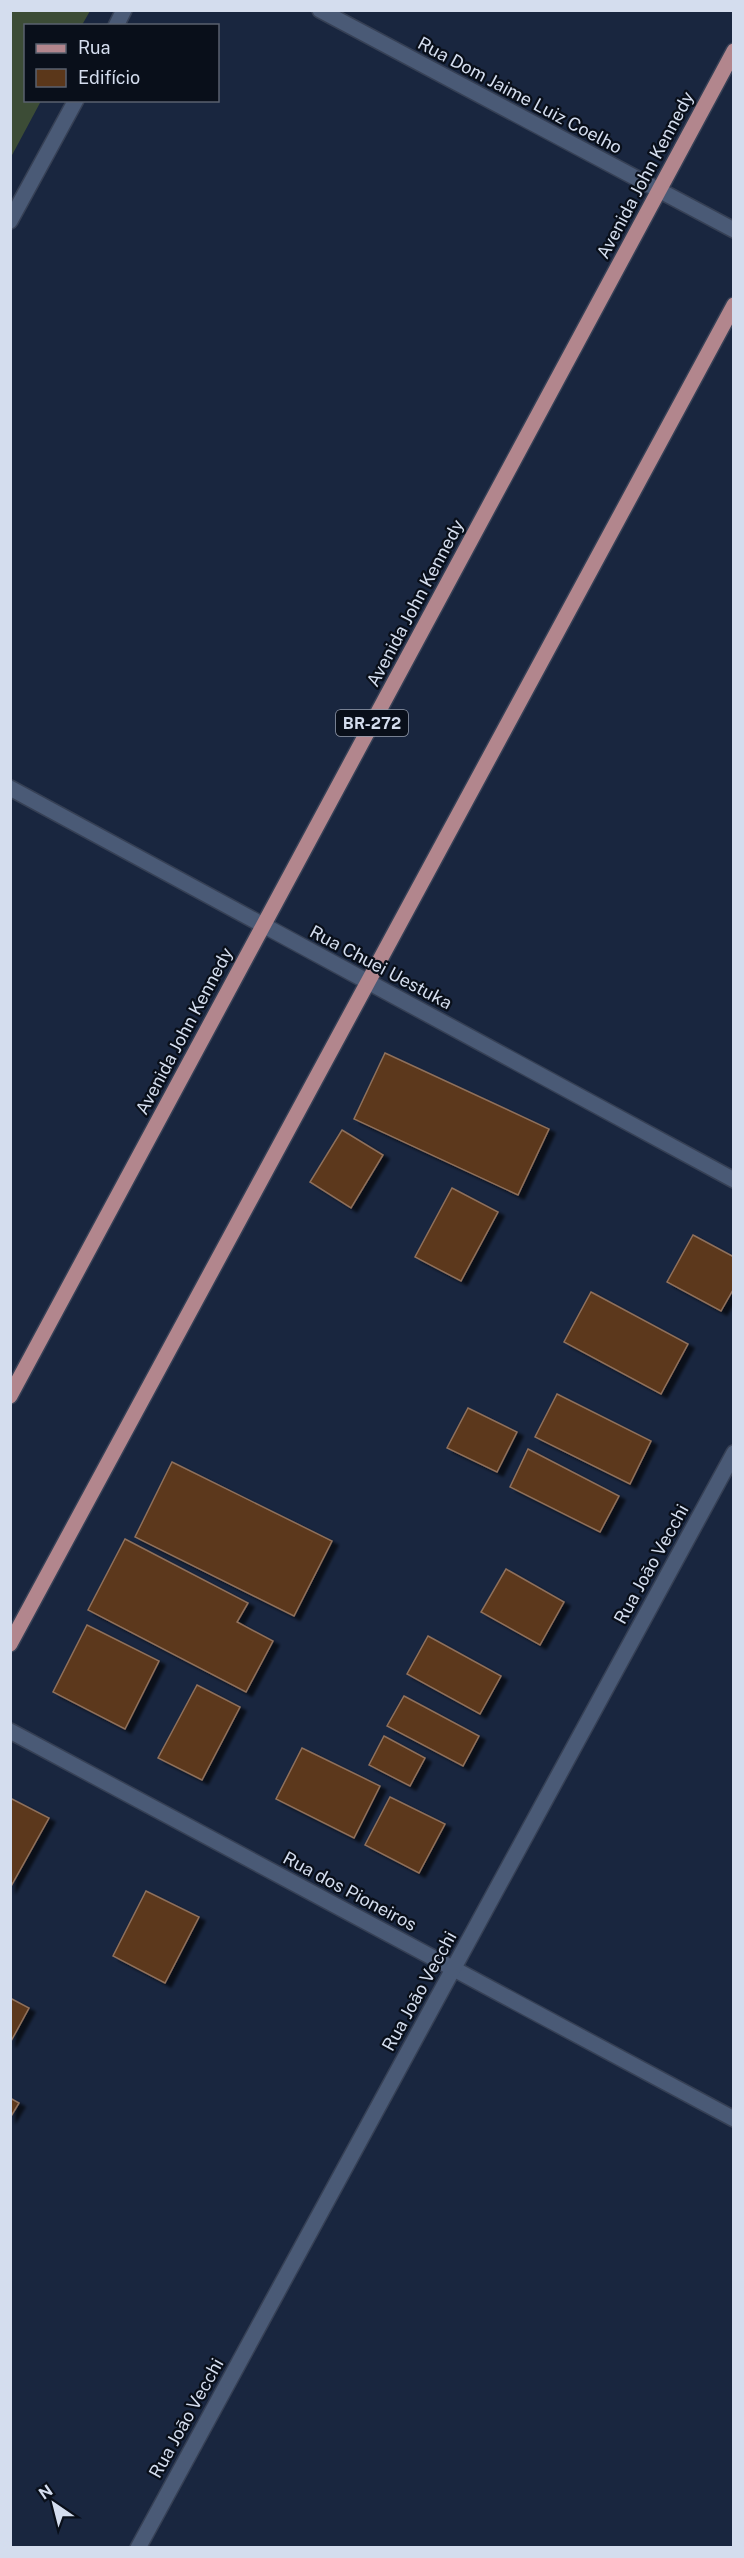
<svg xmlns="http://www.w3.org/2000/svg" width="744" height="2558" viewBox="0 0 744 2558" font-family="'Public Sans',sans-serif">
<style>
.green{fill:#3c4c36}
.building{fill:#5b371a;stroke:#8f705b;stroke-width:1.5;filter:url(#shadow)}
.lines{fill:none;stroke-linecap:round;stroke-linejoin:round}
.minor-casing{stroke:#364055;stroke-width:18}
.primary-casing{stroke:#364055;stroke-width:18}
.minor{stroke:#4a5a76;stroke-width:15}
.primary{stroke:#b2868d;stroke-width:15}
.labels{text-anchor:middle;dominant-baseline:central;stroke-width:4.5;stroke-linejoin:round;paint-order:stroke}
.shield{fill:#090f1a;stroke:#979fae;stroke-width:1.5}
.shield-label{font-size:16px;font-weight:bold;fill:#d4ddee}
.street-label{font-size:18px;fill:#d4ddee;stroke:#090f1a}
</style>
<defs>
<filter id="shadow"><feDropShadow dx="6" dy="4" stdDeviation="1.5" flood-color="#0009"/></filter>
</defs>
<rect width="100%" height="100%" fill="#19263f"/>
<path class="green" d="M11 10 90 11 82 25 26 26V100L41 101 11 157Z"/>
<g class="building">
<path d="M385 1053 549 1129 518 1195 354 1119Z"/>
<path d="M342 1130 383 1155 351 1208 310 1182Z"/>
<path d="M452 1188 498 1212 461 1281 415 1257Z"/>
<path d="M693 1235 734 1257V1288L721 1311 667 1282Z"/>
<path d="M591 1292 688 1344 661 1394 564 1342Z"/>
<path d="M557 1394 651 1441 630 1484 535 1437Z"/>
<path d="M468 1408 517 1432 497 1472 447 1448Z"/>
<path d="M528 1449 619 1496 600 1532 510 1487Z"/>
<path d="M172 1462 332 1541 294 1616 135 1537Z"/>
<path d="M125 1539 248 1603 237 1622 273 1641 246 1692 88 1610Z"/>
<path d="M506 1569 564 1602 540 1645 481 1612Z"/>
<path d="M87 1625 159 1661 125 1729 53 1692Z"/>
<path d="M428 1636 501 1676 480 1714 407 1674Z"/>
<path d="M197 1685 240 1707 202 1780 158 1758Z"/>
<path d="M404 1696 479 1736 463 1766 387 1726Z"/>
<path d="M384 1736 425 1758 410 1786 369 1765Z"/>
<path d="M302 1748 380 1786 354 1838 276 1799Z"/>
<path d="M390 1797 445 1824 419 1873 365 1845Z"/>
<path d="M10 1798 49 1818 10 1888Z"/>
<path d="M146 1891 199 1917 165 1983 113 1956Z"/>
<path d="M10 1998 29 2008 10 2043Z"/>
<path d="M10 2098 19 2103 10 2118Z"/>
</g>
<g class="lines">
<g class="minor-casing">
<g id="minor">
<path d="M320 10 734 230"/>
<path d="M116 26 124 10"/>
<path d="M10 221 76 100"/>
<path d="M10 788 734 1180"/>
<path d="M10 1731 734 2119"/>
<path d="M138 2548 734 1453"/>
</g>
</g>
<g class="primary-casing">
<g id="primary">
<path d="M10 1396 734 51"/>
<path d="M10 1644 734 305"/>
</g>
</g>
<use href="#minor" class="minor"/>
<use href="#primary" class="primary"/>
</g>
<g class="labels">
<rect class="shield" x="336" y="710" width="72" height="26" rx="4.5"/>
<g class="shield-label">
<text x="372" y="723">BR-272</text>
</g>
<g class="street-label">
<text transform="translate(520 95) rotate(28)">Rua Dom Jaime Luiz Coelho</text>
<text transform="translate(645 175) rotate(-62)">Avenida John Kennedy</text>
<text transform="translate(415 603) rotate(-62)">Avenida John Kennedy</text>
<text transform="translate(381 967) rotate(28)">Rua Chuei Uestuka</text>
<text transform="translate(184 1031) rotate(-62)">Avenida John Kennedy</text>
<text transform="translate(651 1564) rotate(-61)">Rua João Vecchi</text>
<text transform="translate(350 1891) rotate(28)">Rua dos Pioneiros</text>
<text transform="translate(419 1991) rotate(-61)">Rua João Vecchi</text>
<text transform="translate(186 2418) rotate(-61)">Rua João Vecchi</text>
</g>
</g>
<rect width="744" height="2558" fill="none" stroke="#d4ddee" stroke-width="24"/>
<rect x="24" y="24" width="195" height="78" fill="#090f1a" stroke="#5a616f" stroke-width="1.5"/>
<rect x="36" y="44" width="30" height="9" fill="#b2868d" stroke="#5a616f" stroke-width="1.5"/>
<text x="78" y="54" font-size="18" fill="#d4ddee">Rua</text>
<rect x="36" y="69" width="30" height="18" fill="#5b371a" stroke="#5a616f" stroke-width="1.5"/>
<text x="78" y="84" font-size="18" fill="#d4ddee">Edifício</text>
<g transform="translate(54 2504) rotate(325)" stroke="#090f1a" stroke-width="4.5" paint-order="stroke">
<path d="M0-4.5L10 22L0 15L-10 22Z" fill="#d4ddee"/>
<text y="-9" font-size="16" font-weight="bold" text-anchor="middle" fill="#d4ddee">N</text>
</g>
</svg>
